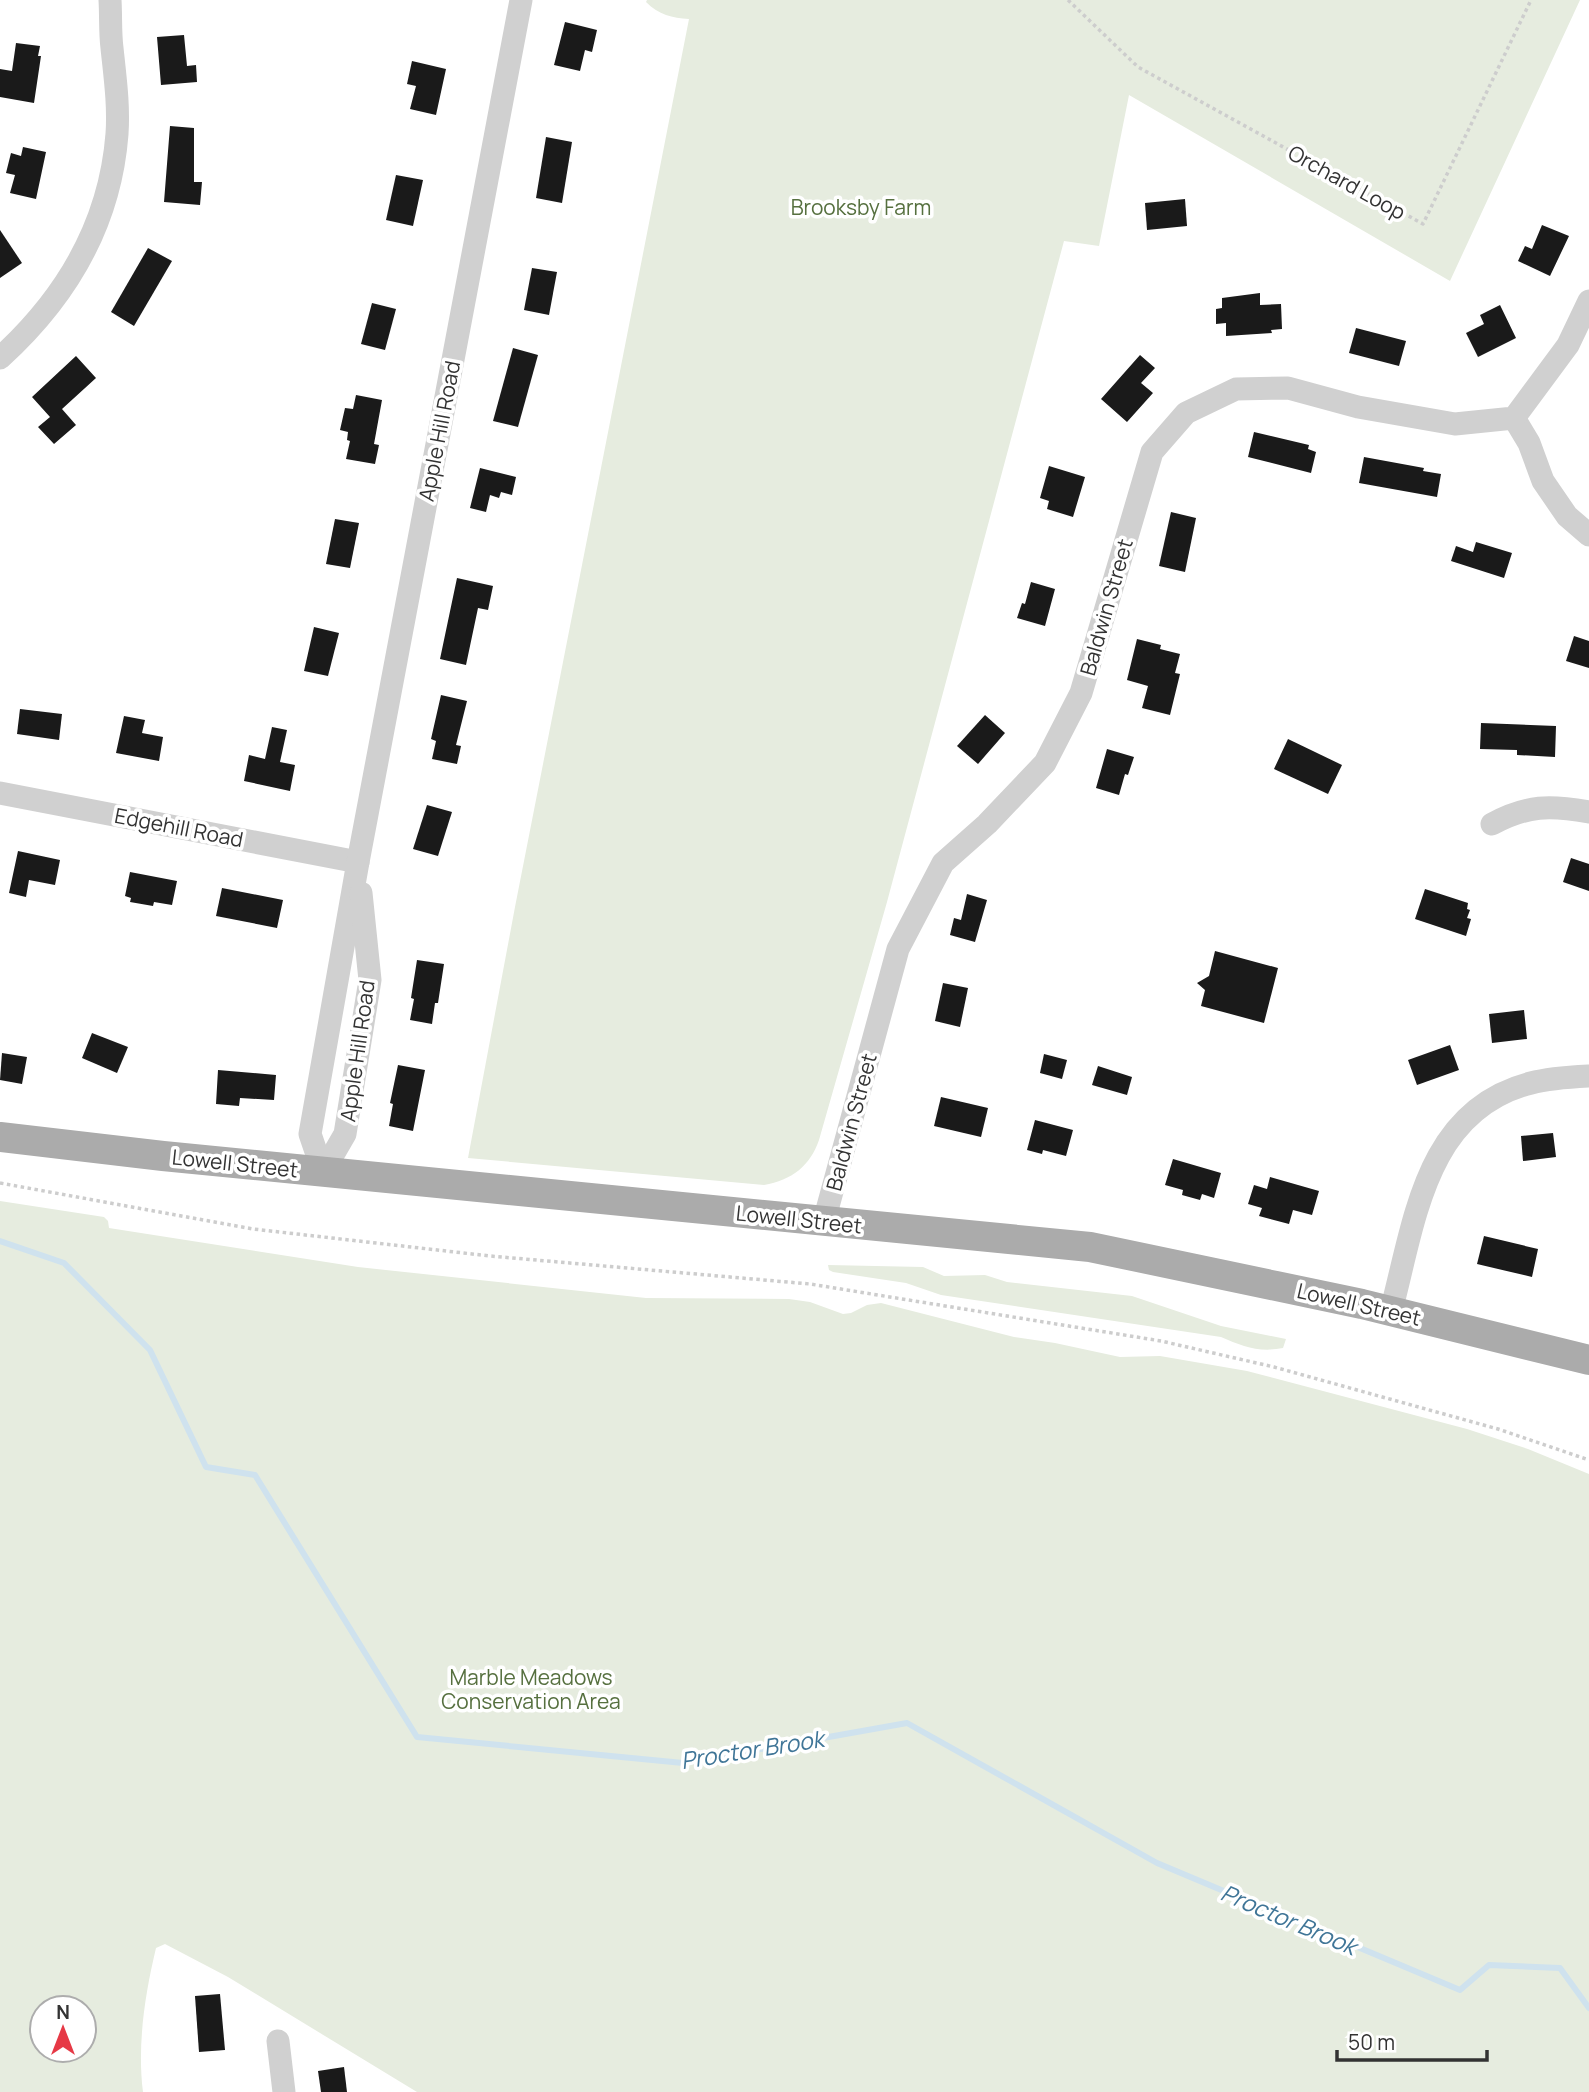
<svg xmlns="http://www.w3.org/2000/svg" width="1589" height="2092" viewBox="0 0 1589 2092" font-family="Manrope,sans-serif">
<style>
.green{fill:#e6ecdf;fill-rule:evenodd}
.lines{fill:none;stroke-linecap:round;stroke-linejoin:round}
.stream{stroke:#cfe2ee;stroke-width:6}
.building{fill:#1a1a1a}
.path{stroke:#cdcdcd;stroke-width:3.5;stroke-dasharray:3.5 3.5;stroke-linecap:butt}
.minor{stroke:#d0d0d0;stroke-width:23}
.major{stroke:#ababab;stroke-width:30}
.labels{text-anchor:middle;dominant-baseline:central;stroke-width:7;stroke-linejoin:round;paint-order:stroke}
.street-label{font-size:21px;fill:#333;stroke:#fff}
.park-label{font-size:21px;fill:#56703f;stroke:#fff}
.water-label{font-size:23px;font-style:italic;fill:#3f7597;stroke:#fff}
</style>
<rect width="100%" height="100%" fill="#fff"/>
<g class="green">
<path d="M647 0H1580L1450 281 1129 95 1099 246 1064 241 887 902 819 1140C810 1166 792 1180 764 1185L468 1158 515 907 689 19C672 18 659 15 646 2Z"/>
<path d="M0 1201 104 1217 108 1221 109 1228 358 1267 646 1298 789 1299 810 1302 843 1314 851 1313 867 1305 881 1303 1014 1337 1055 1343 1120 1357 1160 1356 1247 1371 1467 1429 1528 1449 1589 1474V2092H417L228 1977 165 1944 156 1948C145 1994 137 2045 143 2092H0ZM42 2008H84V2050H42Z"/>
<path d="M828 1265 923 1267 944 1276 985 1275 1007 1282 1132 1296 1221 1326 1286 1339 1283 1348C1259 1353 1242 1346 1221 1337L941 1295 906 1283 833 1272 829 1270Z"/>
</g>
<g class="lines">
<path class="stream" d="M0 1241 64 1263 150 1350 206 1467 255 1475 417 1737 683 1763 907 1723 1157 1863 1460 1990 1489 1965 1560 1968 1589 2008"/>
</g>
<g class="building">
<path d="M565 22 597 30 592 52 585 50 580 71 554 65Z"/>
<path d="M184 35 187 66 196 65 197 82 161 85 157 37Z"/>
<path d="M16 43 40 46 38 56H41L34 103 0 97V69L12 71Z"/>
<path d="M412 61 446 69 436 115 410 109 416 86 407 84Z"/>
<path d="M170 126 194 128V182H202L200 205 164 202Z"/>
<path d="M546 137 572 142 562 203 536 198Z"/>
<path d="M23 147 46 152 36 199 10 193 15 175 6 173 11 153 21 156Z"/>
<path d="M396 175 423 180 413 226 386 220Z"/>
<path d="M1185 199 1187 226 1147 230 1145 203Z"/>
<path d="M1542 225 1569 236 1550 276 1518 261 1525 246 1532 249Z"/>
<path d="M0 230 22 263 0 278Z"/>
<path d="M148 248 172 261 134 326 111 312Z"/>
<path d="M532 268 557 272 549 315 524 310Z"/>
<path d="M1260 293V305L1281 304 1282 329 1271 330 1272 333 1226 336V323L1216 324V309L1222 308V298Z"/>
<path d="M372 303 396 309 385 350 361 344Z"/>
<path d="M1500 305 1516 338 1478 357 1466 333 1484 324 1480 315Z"/>
<path d="M1356 328 1406 341 1399 366 1349 353Z"/>
<path d="M513 348 538 355 518 427 493 421Z"/>
<path d="M1140 355 1155 368 1141 383 1153 393 1127 422 1101 399Z"/>
<path d="M76 356 96 378 62 409 76 425 54 444 38 427 50 417 32 397Z"/>
<path d="M356 395 382 400 374 444 379 445 375 464 346 459 350 441 347 440 348 432 340 430 345 408 353 409Z"/>
<path d="M1254 432 1309 445 1308 449 1316 452 1311 473 1248 457Z"/>
<path d="M1364 457 1424 468 1423 471 1441 474 1437 497 1359 483Z"/>
<path d="M1049 466 1085 477 1073 517 1047 509 1049 501 1040 498Z"/>
<path d="M480 468 516 477 512 495 501 492 499 498 490 495 486 512 470 508Z"/>
<path d="M1171 512 1196 518 1185 572 1159 566Z"/>
<path d="M335 519 359 523 350 568 326 564Z"/>
<path d="M1476 542 1512 553 1504 578 1451 561 1456 546 1473 552Z"/>
<path d="M457 578 493 586 488 610 478 608 466 665 440 659Z"/>
<path d="M1031 582 1055 589 1045 626 1017 618 1022 603 1025 604Z"/>
<path d="M314 627 339 633 328 676 304 671Z"/>
<path d="M1574 636 1589 641V668L1566 661Z"/>
<path d="M1137 639 1161 645 1160 649 1180 654 1175 673 1180 674 1170 715 1142 708 1148 686 1127 680Z"/>
<path d="M441 695 467 701 456 745 461 746 457 764 432 759 436 741 431 739Z"/>
<path d="M20 709 62 714 59 740 17 734Z"/>
<path d="M985 715 1005 733 978 764 957 746Z"/>
<path d="M124 716 145 720 142 733 163 737 159 761 116 753Z"/>
<path d="M1481 723 1556 726 1555 757 1517 755V750L1480 749Z"/>
<path d="M272 727 287 730 280 762 295 765 290 791 244 781 249 755 265 759Z"/>
<path d="M1288 739 1342 765 1328 794 1274 769Z"/>
<path d="M1107 749 1134 757 1128 775 1125 774 1119 795 1096 788Z"/>
<path d="M427 805 452 812 438 856 413 849Z"/>
<path d="M18 851 60 860 55 885 29 880 26 897 9 893Z"/>
<path d="M1571 858 1589 864V891L1563 882Z"/>
<path d="M130 872 177 881 172 905 154 902 153 906 130 902 131 898 125 896Z"/>
<path d="M222 888 283 900 277 928 216 916Z"/>
<path d="M1425 889 1468 903 1467 909 1470 910 1467 918 1471 919 1466 936 1415 919Z"/>
<path d="M967 894 987 900 975 942 950 935 954 918 961 920Z"/>
<path d="M1215 951 1278 968 1264 1023 1201 1006 1205 990 1197 983 1209 976Z"/>
<path d="M417 960 444 964 438 1003H435L432 1024 410 1020 414 999 411 998Z"/>
<path d="M943 983 968 988 960 1027 935 1021Z"/>
<path d="M1524 1010 1527 1039 1492 1043 1489 1014Z"/>
<path d="M92 1033 128 1047 117 1073 82 1058Z"/>
<path d="M1450 1045 1459 1070 1417 1085 1408 1060Z"/>
<path d="M2 1053 27 1057 22 1084 0 1080Z"/>
<path d="M1044 1054 1067 1060 1062 1079 1040 1073Z"/>
<path d="M398 1065 425 1070 413 1131 389 1126 393 1104 390 1103Z"/>
<path d="M1098 1066 1132 1077 1127 1095 1092 1085Z"/>
<path d="M218 1070 276 1075 274 1100 240 1098 239 1106 216 1104Z"/>
<path d="M941 1097 988 1108 981 1137 934 1126Z"/>
<path d="M1035 1120 1073 1130 1066 1156 1043 1150 1042 1154 1027 1150Z"/>
<path d="M1553 1133 1556 1157 1523 1161 1521 1136Z"/>
<path d="M1173 1159 1221 1173 1214 1198 1202 1194 1200 1200 1182 1195 1183 1190 1165 1185Z"/>
<path d="M1270 1177 1319 1191 1312 1215 1293 1210 1289 1224 1259 1216 1262 1208 1248 1204 1254 1185 1267 1189Z"/>
<path d="M1484 1236 1538 1249 1532 1277 1477 1264Z"/>
<path d="M220 1994 225 2050 199 2052 195 1996Z"/>
<path d="M344 2067 347 2092H321L318 2071Z"/>
</g>
<g class="lines">
<g class="path">
<path d="M1068 0 1138 67 1423 224 1531 0"/>
<path d="M0 1183 253 1229 490 1256 810 1284 1161 1341 1274 1367 1498 1429 1589 1460"/>
</g>
<g class="minor">
<path d="M0 358C66 298 110 225 117 134 119 105 115 77 112 48 110 33 111 16 110 0"/>
<path d="M1514 418 1529 443 1543 481 1567 516 1589 535"/>
<path d="M0 793 358 862"/>
<path d="M1492 824C1527 805 1550 805 1589 812"/>
<path d="M323 1172 310 1134 358 862 521 0"/>
<path d="M323 1172 345 1134 370 980 361 893"/>
<path d="M824 1221 898 949 943 863 987 824 1045 763 1081 693 1152 452 1186 413 1236 389 1288 388 1358 407 1455 424 1514 418 1568 345 1589 301"/>
<path d="M1391 1311C1415 1221 1425 1110 1531 1083 1550 1078 1570 1077 1589 1076"/>
<path d="M278 2041 284 2092"/>
</g>
<path class="major" d="M0 1137 163 1156 1090 1247 1362 1304 1589 1360"/>
</g>
<g class="labels">
<g class="street-label">
<text transform="translate(1347 182) rotate(29)">Orchard Loop</text>
<text transform="translate(439 431) rotate(-79)">Apple Hill Road</text>
<text transform="translate(1106 607) rotate(-74)">Baldwin Street</text>
<text transform="translate(179 827) rotate(11)">Edgehill Road</text>
<text transform="translate(357 1051) rotate(-82)">Apple Hill Road</text>
<text transform="translate(851 1122) rotate(-75)">Baldwin Street</text>
<text transform="translate(235 1163) rotate(6)">Lowell Street</text>
<text transform="translate(799 1219) rotate(6)">Lowell Street</text>
<text transform="translate(1359 1304) rotate(13)">Lowell Street</text>
</g>
<g class="park-label">
<text x="861" y="207">Brooksby Farm</text>
<text x="531" y="1677">Marble Meadows<tspan x="531" dy="24">Conservation Area</tspan></text>
</g>
<g class="water-label">
<text transform="translate(752 1749) rotate(-9)">Proctor Brook</text>
<text transform="translate(1289 1919) rotate(23)">Proctor Brook</text>
</g>
</g>
<g transform="translate(63 2029)"><circle r="33" fill="#ffffff" stroke="#adadad" stroke-width="2"/>
<path d="M0-5L12 26L0 18L-12 26Z" fill="#e63946"/>
<text y="-10" font-size="19" font-weight="bold" text-anchor="middle" fill="#333333">N</text>
</g>
<path d="M1337 2050v10h150v-10" fill="none" stroke="#333333" stroke-width="3.5"/>
<text x="1348" y="2050" font-size="21" fill="#333333" stroke="#ffffff" stroke-width="5" paint-order="stroke">50 m</text>
</svg>
